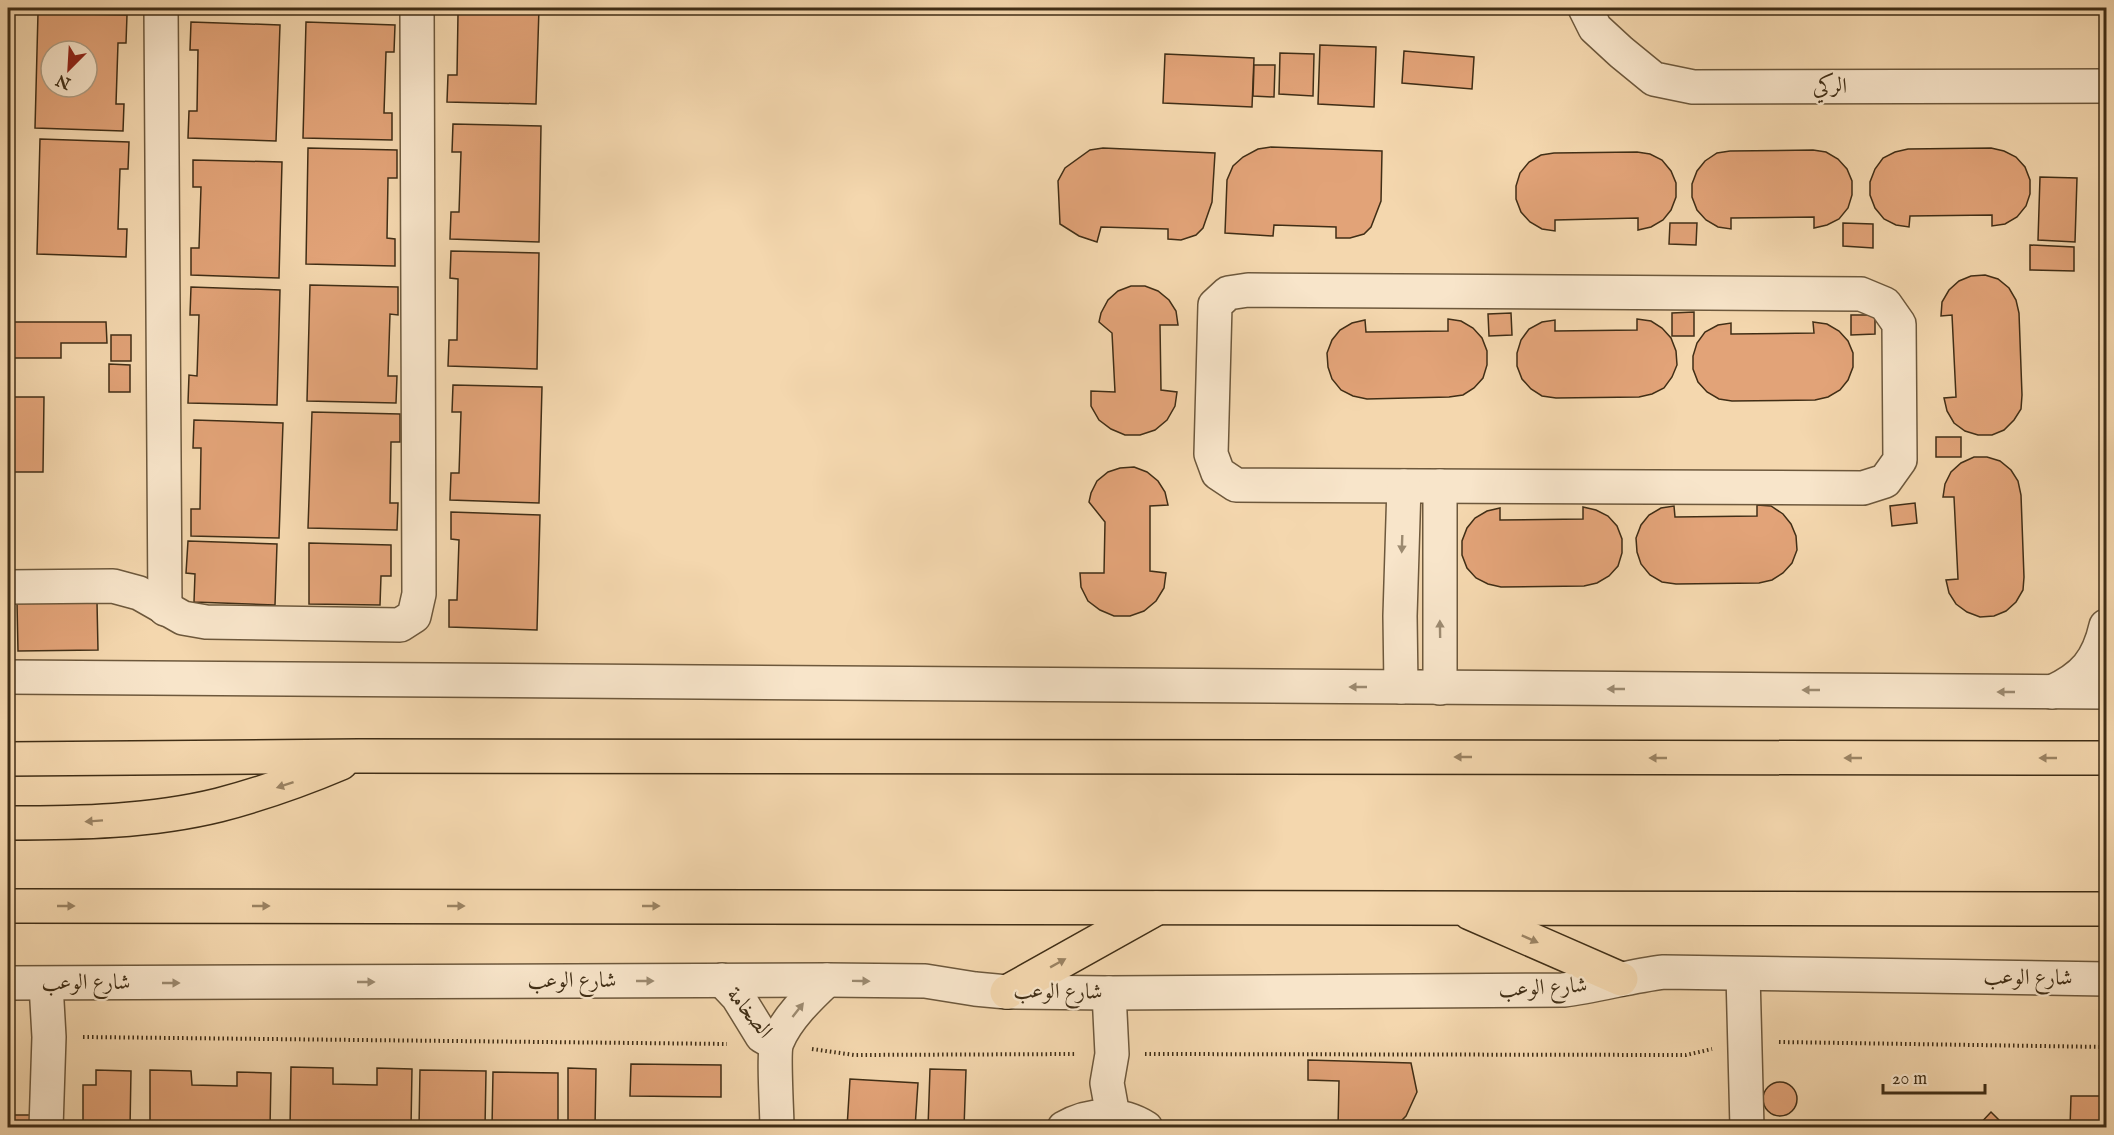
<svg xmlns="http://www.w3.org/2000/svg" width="2114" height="1135" viewBox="0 0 2114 1135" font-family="'IM FELL English',Amiri,serif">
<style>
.building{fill:#e2a378;stroke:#402e16;stroke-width:1.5;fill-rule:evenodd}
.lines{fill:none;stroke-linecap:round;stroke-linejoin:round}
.minor-casing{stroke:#6d583c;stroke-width:36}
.major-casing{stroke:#402e16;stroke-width:36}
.path{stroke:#402e16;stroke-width:4;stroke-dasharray:1.5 3;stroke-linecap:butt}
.minor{stroke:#f8e5ca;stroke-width:33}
.major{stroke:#f4d7ae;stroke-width:33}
.oneway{fill:#9c8a70}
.oneway2{fill:#9a8262}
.labels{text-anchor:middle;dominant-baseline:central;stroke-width:4.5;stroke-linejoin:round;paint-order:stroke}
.street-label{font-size:22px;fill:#402e16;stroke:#f8e5ca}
</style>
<rect width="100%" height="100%" fill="#f4d7ae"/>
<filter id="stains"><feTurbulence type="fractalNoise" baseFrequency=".00333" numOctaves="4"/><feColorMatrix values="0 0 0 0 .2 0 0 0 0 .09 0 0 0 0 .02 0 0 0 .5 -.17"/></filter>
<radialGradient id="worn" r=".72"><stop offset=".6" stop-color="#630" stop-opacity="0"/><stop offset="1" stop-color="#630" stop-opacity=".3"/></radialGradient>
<g class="building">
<path d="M450 8H539L536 104 447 102 448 75H457L458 14H449Z"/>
<path d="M38 13 127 15 126 43H118L116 104H124L123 131 35 128ZM51 51H87V87H51Z"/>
<path d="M8 15 11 16 8 131Z"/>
<path d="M191 22 280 25 276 141 188 138 189 111H197L198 50H190Z"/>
<path d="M306 22 395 25 394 52H386L384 113H392V140L303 138Z"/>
<path d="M1320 45 1376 47 1374 107 1318 104Z"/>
<path d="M1404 51 1474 57 1472 89 1402 83Z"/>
<path d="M1280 53 1314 54 1313 96 1279 94Z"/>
<path d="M1165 54 1254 58 1252 107 1163 103Z"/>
<path d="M1254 65H1275L1274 97 1253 96Z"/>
<path d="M453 124 541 126 539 242 450 239 451 212H459L461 152H452Z"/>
<path d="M40 139 129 142 128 169H120L118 229H127L126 257 37 254Z"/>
<path d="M1271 147 1382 151 1381 201 1371 227 1364 234 1350 238H1336V227L1274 225 1273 236 1225 233 1227 180 1233 166 1243 157 1258 149Z"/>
<path d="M308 148 397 150V178H388L387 238 395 239V266L306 264Z"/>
<path d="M1103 148 1215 153 1212 202 1203 228 1196 235 1181 240 1168 239V229L1101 227 1097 242 1079 236 1060 224 1058 181 1065 168 1090 150Z"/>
<path d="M1991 148 2004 151 2016 157 2025 167 2030 180V194L2026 206 2017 217 2005 224 1992 226V215L1910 216 1909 227 1896 225 1884 219 1875 208 1870 195V182L1875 169 1883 158 1895 152 1908 149Z"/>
<path d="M1813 150 1826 152 1838 159 1847 169 1852 181V195L1848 208 1839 219 1827 225 1814 228V217L1731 218V229L1718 227 1706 220 1697 210 1692 197V184L1697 171 1705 161 1717 153 1730 151Z"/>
<path d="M1637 152 1650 154 1662 160 1671 171 1676 183V197L1671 210 1663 220 1651 227 1638 230V218L1555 220V231L1542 229 1530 222 1521 212 1516 199V186L1520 173 1529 162 1541 155 1554 153Z"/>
<path d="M8 153H14L11 269 8 268Z"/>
<path d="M193 160 282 162 279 278 191 275V248H199L201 187H193Z"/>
<path d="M2040 177 2077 178 2075 242 2038 240Z"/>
<path d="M1670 223H1697L1696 245 1669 244Z"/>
<path d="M1843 223 1873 224V248L1843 246Z"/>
<path d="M2030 245 2074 247V271L2030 270Z"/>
<path d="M451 251 539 253 537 369 448 366 449 340H457L458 279 450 278Z"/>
<path d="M1985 275 1998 279 2009 288 2016 300 2019 313 2022 395 2021 409 2014 420 2004 430 1992 435H1978L1965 431 1954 423 1947 411 1944 398 1956 397 1952 315 1941 316 1942 302 1949 290 1959 281 1971 276Z"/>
<path d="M310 285 398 287V315L390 314 388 376H397L396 403 307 401Z"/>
<path d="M1131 286H1145L1158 291 1169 300 1176 311 1178 325H1160L1161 390 1177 392 1175 406 1167 420 1155 430 1140 435H1125L1111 429 1099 420 1091 406V391L1115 392 1112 333 1099 322 1101 313 1108 300 1118 291Z"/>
<path d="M191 287 280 290 277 405 188 403 189 375 197 376 199 315H190Z"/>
<path d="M1694 312V336H1672V313Z"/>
<path d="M1511 313 1512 335 1489 336 1488 314Z"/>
<path d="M1851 315H1875V334L1851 335Z"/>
<path d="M1448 319 1461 321 1473 328 1482 338 1487 351V365L1483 378 1474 388 1463 395 1449 397 1367 399 1353 396 1341 390 1332 379 1328 367 1327 353 1332 340 1340 330 1352 323 1365 320 1366 332 1448 331Z"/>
<path d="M1637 319 1651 321 1662 328 1671 338 1676 351 1677 365 1672 377 1664 388 1652 394 1639 397 1556 398 1542 396 1531 389 1522 379 1517 366V353L1521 340 1529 329 1542 322 1555 320V331L1637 330Z"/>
<path d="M8 322H106L107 343H61V358H12V393H8Z"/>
<path d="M1813 322 1827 324 1839 331 1848 341 1853 353V367L1848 380 1840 390 1828 397 1815 400 1732 401 1719 399 1707 392 1698 382 1693 369V356L1697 343 1705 332 1718 325 1731 323V334L1814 333Z"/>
<rect x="111" y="335" width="20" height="26"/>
<path d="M109 364 130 365V392H109Z"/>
<path d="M453 385 542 387 539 503 450 500 451 473H459L461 412H452Z"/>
<path d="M8 397H44L43 472H8Z"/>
<path d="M312 412 400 414V442H391L390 503H398L397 530 308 528Z"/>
<path d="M194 420 283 423 279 538 191 536V509H200L201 448H193Z"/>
<rect x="1936" y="437" width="25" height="20"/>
<path d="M1974 457H1987L2000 461 2011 470 2018 481 2021 495 2024 577 2023 590 2016 602 2006 611 1994 616 1980 617 1967 612 1956 604 1949 593 1946 580 1958 579 1954 497H1943L1945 484 1951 472 1961 463Z"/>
<path d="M1134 467 1147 472 1158 481 1165 492 1168 505 1150 506V571L1166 573 1164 588 1156 601 1144 611 1130 616H1114L1100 610 1088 601 1081 587 1080 573H1104L1105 522 1089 502 1091 493 1097 481 1108 472 1120 468Z"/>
<path d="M1915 503 1917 523 1892 526 1890 506Z"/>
<path d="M1757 505 1771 506 1783 514 1791 524 1796 536 1797 550 1792 563 1783 573 1772 580 1759 583 1676 584 1662 582 1650 575 1641 564 1637 552 1636 538 1641 525 1649 515 1661 508 1674 506 1675 517 1757 516Z"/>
<path d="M1583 507 1596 510 1608 516 1617 526 1622 539V553L1618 566 1609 576 1597 583 1584 586 1501 587 1488 584 1476 578 1467 568 1462 555V541L1467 528 1475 518 1487 511 1500 508V520L1583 519Z"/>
<path d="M451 512 540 515 537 630 449 627V600H457L459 540 451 539Z"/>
<path d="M188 541 277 544 275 605 194 602 195 574 186 573Z"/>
<path d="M309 543 391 545V576H381L380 605 309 604Z"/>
<path d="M17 602H97L98 650 18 651Z"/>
<path d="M1308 1060 1411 1063 1417 1092 1406 1116 1394 1128H1338L1339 1081 1308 1080Z"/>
<path d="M631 1064 721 1065V1097L630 1096Z"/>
<path d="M291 1067 333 1068V1084L377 1085V1068L412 1069 411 1128H371V1123L329 1122V1128H290Z"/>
<path d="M568 1068 596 1069 595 1128H568Z"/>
<path d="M930 1069 966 1070 964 1128H928Z"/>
<path d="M96 1070 131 1071 130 1128H83V1085H96Z"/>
<path d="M150 1070 191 1071 192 1085 237 1086V1072L271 1073 270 1128H150Z"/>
<path d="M420 1070 486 1071 485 1128H419Z"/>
<path d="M493 1072 558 1073V1128H492Z"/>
<path d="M850 1079 918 1083 915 1128H847Z"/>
<circle cx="1780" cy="1099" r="17"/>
<path d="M2071 1096H2106V1128H2070Z"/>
<path d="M1991 1112 2007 1128H1976Z"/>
<rect x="8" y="1115" width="23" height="13"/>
</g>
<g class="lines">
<g class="minor-casing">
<g id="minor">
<path d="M161 8 165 609"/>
<path d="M1585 8 1595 28 1621 52 1654 79 1693 87 2106 86"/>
<path d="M1248 290 1861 294 1885 304 1899 324 1900 460 1885 481 1863 488 1236 485 1218 473 1211 454 1215 305 1228 293Z"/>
<path d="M8 587 113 586 139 593 183 618 206 622 400 625 414 616 419 594 417 8"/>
<path d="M8 677 2106 692"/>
<path d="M1401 687 1400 616 1404 486"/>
<path d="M1440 688V486"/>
<path d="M2052 692C2084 677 2098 661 2106 626"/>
<path d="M1743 974 1747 1128"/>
<path d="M722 980 738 997 762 1036 776 1044"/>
<path d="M8 983 827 980 925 981 975 989 1007 992 1109 993 1563 990C1597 986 1630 976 1664 972L2106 979"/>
<path d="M46 984 49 1037 46 1128"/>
<path d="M1109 993 1112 1054 1107 1083 1113 1116"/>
<path d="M777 1128C777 1113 773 1052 777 1042 787 1018 808 998 827 980"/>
<path d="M1064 1128C1089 1113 1121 1112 1146 1128"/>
</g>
</g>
<g class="major-casing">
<g id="major">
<path d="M8 759 359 756 2106 758"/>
<path d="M8 823C78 823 150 822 219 805 261 794 301 780 341 763"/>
<path d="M8 906 2106 909"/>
<path d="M1470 913 1621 979"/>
<path d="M1007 992 1157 908"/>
</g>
</g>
<g class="path">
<path d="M83 1037 727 1044"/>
<path d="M1779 1042 2106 1047"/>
<path d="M812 1049 854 1055 1077 1054"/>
<path d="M1145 1054 1686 1055 1712 1049"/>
</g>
<use href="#minor" class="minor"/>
<use href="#major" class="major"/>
</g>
<defs><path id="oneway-solid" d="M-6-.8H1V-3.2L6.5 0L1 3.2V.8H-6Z" transform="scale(1.5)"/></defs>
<g class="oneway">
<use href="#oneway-solid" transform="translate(1402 544) rotate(92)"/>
<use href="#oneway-solid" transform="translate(1440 629) rotate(-91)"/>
<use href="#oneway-solid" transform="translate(1358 687) rotate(-180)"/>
<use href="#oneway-solid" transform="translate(1616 689) rotate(-180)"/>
<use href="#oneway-solid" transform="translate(1811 690) rotate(-180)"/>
<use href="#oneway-solid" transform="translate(2006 692) rotate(-180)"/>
<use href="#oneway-solid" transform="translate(645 981)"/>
<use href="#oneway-solid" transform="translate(861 981) rotate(1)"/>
<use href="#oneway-solid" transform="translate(366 982)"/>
<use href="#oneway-solid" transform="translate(171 983)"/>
<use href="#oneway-solid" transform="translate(798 1010) rotate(-52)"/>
</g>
<g class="oneway2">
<use href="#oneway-solid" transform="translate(1463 757) rotate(-180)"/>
<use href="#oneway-solid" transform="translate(1658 758) rotate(-180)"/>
<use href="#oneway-solid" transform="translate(1853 758) rotate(-180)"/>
<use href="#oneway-solid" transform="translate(2048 758) rotate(-180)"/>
<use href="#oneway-solid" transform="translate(285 785) rotate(162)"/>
<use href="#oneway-solid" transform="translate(94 821) rotate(176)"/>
<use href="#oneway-solid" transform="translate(66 906)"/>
<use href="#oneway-solid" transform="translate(261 906)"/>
<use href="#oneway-solid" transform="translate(456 906)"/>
<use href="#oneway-solid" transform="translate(651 906)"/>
<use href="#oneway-solid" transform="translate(1530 939) rotate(24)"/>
<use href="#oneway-solid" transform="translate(1058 963) rotate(-29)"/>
</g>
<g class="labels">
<g class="street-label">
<text x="1830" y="87">الركي</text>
<text transform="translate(2028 978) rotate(1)">شارع الوعب</text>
<text x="572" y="981">شارع الوعب</text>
<text x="86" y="983">شارع الوعب</text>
<text transform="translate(1543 988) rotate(-3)">شارع الوعب</text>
<text transform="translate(1058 992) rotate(1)">شارع الوعب</text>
<text transform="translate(749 1013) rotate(51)">الصخامة</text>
</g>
</g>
<rect width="2114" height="1135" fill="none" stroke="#f4d7ae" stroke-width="30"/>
<rect x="9" y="9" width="2096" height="1117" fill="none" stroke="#402e16" stroke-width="3"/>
<rect x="15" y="15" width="2084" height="1105" fill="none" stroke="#402e16" stroke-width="1.5"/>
<g transform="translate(69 69) rotate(204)"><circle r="28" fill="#f8e5ca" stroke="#ae9c82" stroke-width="1.5"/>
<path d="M0-4.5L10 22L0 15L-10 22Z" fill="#8f2418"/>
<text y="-9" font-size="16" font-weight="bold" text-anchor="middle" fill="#402e16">N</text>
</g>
<path d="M1883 1084v9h102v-9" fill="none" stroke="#402e16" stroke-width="3"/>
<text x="1892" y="1084" font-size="18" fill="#402e16" stroke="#f8e5ca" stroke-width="4.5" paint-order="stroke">20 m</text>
<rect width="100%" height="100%" filter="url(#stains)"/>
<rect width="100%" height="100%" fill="url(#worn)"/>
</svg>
